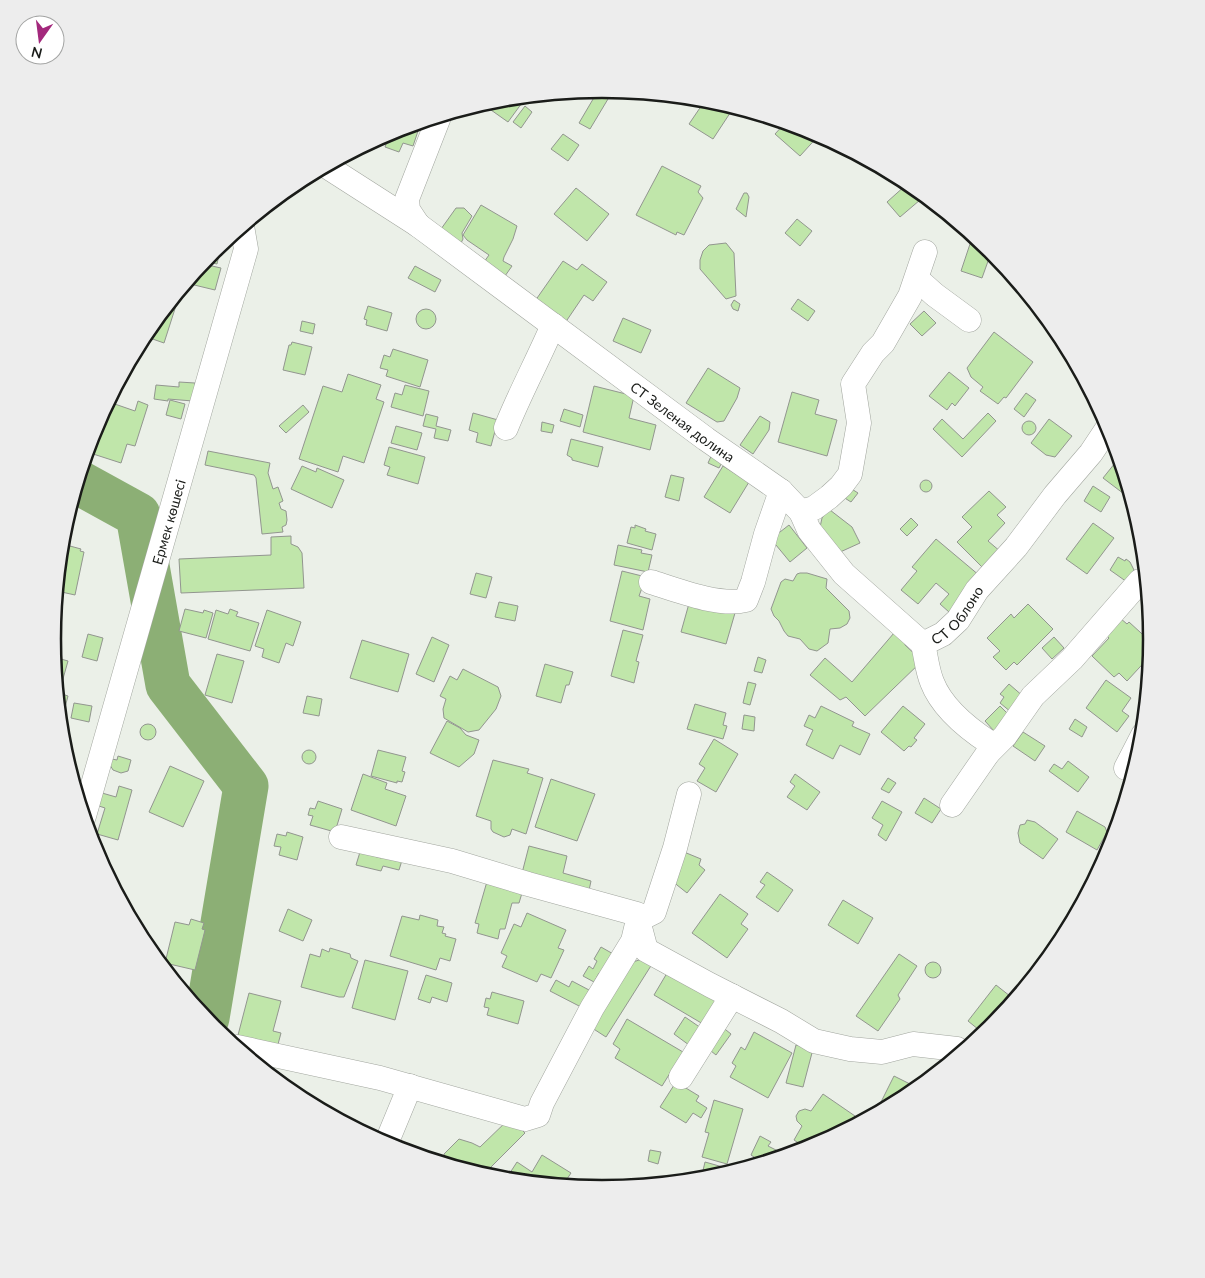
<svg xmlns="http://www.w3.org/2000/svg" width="1205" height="1278" viewBox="0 0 1205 1278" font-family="Lato,sans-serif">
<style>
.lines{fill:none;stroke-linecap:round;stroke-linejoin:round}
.river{stroke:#8caf75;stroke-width:45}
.building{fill:#c0e6aa;stroke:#92968f}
.minor-casing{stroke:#a2a69f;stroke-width:25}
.minor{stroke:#fff;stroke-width:24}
.labels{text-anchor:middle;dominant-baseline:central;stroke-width:4;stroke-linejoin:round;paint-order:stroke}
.street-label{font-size:14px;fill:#1a1c19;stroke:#fff}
.rim{fill:none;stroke:#1a1c19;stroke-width:2.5}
</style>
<rect width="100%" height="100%" fill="#ebf0e8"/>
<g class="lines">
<path class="river" d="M78 482 138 515 168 685 246 786 207 1018"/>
</g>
<g class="building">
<path d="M599 89H602L611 94 590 129 579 123Z"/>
<path d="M631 92 642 93 639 98Z"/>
<path d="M527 96 508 122 491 110 499 99Z"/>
<path d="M706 99 734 107 713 139 689 124Z"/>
<path d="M525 106 532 112 521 128 513 122Z"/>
<path d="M421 122 413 146 403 143 399 152 385 147 388 139 382 136 392 131Z"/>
<path d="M785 123 820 134 800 156 775 134Z"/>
<path d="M563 134 579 145 568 161 551 149Z"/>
<path d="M662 166 701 186 698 192 703 198 684 235 677 232 676 235 636 215Z"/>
<path d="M906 185 920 200 900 217 887 202Z"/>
<path d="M576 188 609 214 587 241 554 214Z"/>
<path d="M744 193H747L749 197 746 217 736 209Z"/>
<path d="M481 205 517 226 513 239 504 257 503 261 512 266 505 276 484 262 489 255 467 240 463 235Z"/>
<path d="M456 208H464L472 216 462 233 463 239 461 243 441 229Z"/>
<path d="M797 219 812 231 800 246 785 233Z"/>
<path d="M964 228 977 239 966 240 960 230Z"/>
<path d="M971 241 987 247 992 250 982 278 961 271Z"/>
<path d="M726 243 734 253 736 296 726 299 700 269V260L703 251 709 245Z"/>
<path d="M215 249 220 250 217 264 205 261Z"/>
<path d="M563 261 577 270 582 264 607 282 593 301 584 295 565 323 535 301Z"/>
<path d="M203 264 221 268 215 290 186 283Z"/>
<path d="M415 266 441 280 435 292 408 278Z"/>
<path d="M181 290 164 343 144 336 145 333Z"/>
<path d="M798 299 815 311 808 321 791 309Z"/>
<path d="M734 300 740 304 738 311 733 309 731 305Z"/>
<path d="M368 306 392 313 387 331 366 325 367 320 364 319Z"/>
<circle cx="426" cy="319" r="10"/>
<path d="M924 311 936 323 922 336 910 324Z"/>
<path d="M623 318 651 330 641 353 613 341Z"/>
<path d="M302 321 315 324 313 334 300 331Z"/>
<path d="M994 332 1033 362 1006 398 1004 397 998 404 980 391 983 387 971 377 967 368Z"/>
<path d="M292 342 312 347 305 375 283 370 289 345H291Z"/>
<path d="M393 349 428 360 420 387 386 376 388 370 380 368 384 355 390 357Z"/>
<path d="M708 368 740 388 737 398 724 421 717 422 686 403Z"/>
<path d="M949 372 969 388 955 406 952 403 947 410 929 396Z"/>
<path d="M348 374 381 385 376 399 384 402 364 463 343 456 338 472 299 459 323 386 342 392Z"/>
<path d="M179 382 195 383 193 401 168 399V401L154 399 156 385 179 387Z"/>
<path d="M405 385 429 391 423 416 391 407 395 393 402 395Z"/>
<path d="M594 386 634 396 629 418 656 425 650 450 583 432Z"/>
<path d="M792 392 819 400 815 414 837 420 827 456 778 442Z"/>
<path d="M1026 393 1036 400 1024 417 1014 409Z"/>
<path d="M170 400 185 404 181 419 166 415Z"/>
<path d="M138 401 148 405 135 446 127 444 121 463 87 452 94 428 109 402 135 411Z"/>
<path d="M303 405 309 412 286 433 279 426Z"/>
<path d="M564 409 583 415 580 427 560 421Z"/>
<path d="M473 413 498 420 491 446 476 442 478 433 469 430Z"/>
<path d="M988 413 996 421 962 457 933 429 942 419 963 439Z"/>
<path d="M426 414 438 417 436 426 451 430 448 441 434 438 436 429 423 426Z"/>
<path d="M760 416 770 422 769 430 753 454 740 445Z"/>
<path d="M1049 419 1072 436 1055 457 1046 455 1031 443Z"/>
<circle cx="1029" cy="428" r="7"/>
<path d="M542 422 554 425 552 433 541 431Z"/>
<path d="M396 426 422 433 417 450 391 443Z"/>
<path d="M1113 437 1118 454V455L1107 445Z"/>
<path d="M571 439 603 447 598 467 572 460V458L567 455Z"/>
<path d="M389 447 425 457 418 484 387 475 390 467 384 465Z"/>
<path d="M208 451 270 463 268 473 273 489 278 487 283 501 279 503 281 509 286 511 287 520 286 525 282 527 283 532 262 534 256 478 254 475 205 465Z"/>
<path d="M713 452 725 457 719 468 708 463Z"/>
<path d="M1119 458 1132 500 1103 478Z"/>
<path d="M302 466 316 472 317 468 344 480 332 508 291 489Z"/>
<path d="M723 466 749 482 730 513 704 497Z"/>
<path d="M671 475 684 478 679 501 665 497Z"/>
<circle cx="926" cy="486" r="6"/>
<path d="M847 486 858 493 851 502 840 495Z"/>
<path d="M1093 486 1110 497 1101 512 1084 501Z"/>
<path d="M989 491 1006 507 997 515 1005 523 988 541 1001 552 984 569 957 542 972 527 962 517Z"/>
<path d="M830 510 852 527 860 543 838 553 819 532 822 518 826 512Z"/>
<path d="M911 518 918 525 907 536 900 529Z"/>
<path d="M1093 523 1114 538 1087 574 1066 559Z"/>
<path d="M635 525 646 529 645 531 656 534 652 550 627 543 631 527 635 528Z"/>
<path d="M789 525 807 548 790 562 771 539Z"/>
<path d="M291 536V544L298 547 302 553 304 588 181 593 179 559 271 555V537Z"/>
<path d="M936 539 980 576 949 612 940 604 949 594 936 583 918 604 901 590 917 571 912 567Z"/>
<path d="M618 545 642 550 641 553 652 555 648 572 614 565Z"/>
<path d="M70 546 81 549 80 551 84 552 75 595 57 591 62 548 69 549Z"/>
<path d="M1118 557 1125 561 1126 559 1130 562 1134 570 1127 582 1110 570Z"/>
<path d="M622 571 646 577 639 596 650 599 643 630 610 621Z"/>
<path d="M476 573 492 577 486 598 470 594Z"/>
<path d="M800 573H807L827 579 826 588 849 611 850 618 847 624 840 628 830 629 828 643 817 651 809 649 800 639 788 636 784 631 779 621 774 616 771 609 781 582 785 579 793 581 797 574Z"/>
<path d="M690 600 735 613 726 644 681 632Z"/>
<path d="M499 602 518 606 515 621 495 617Z"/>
<path d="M1028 604 1053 629 1017 665 1014 662 1006 670 993 657 1000 651 987 638 1011 614 1014 618Z"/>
<path d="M185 609 203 613 204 610 213 613 206 638 179 631Z"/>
<path d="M230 609 238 612 236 616 259 623 250 651 208 639 216 610 228 614Z"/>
<path d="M267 610 301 622 293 646 286 643 279 663 262 657 264 649 255 646Z"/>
<path d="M1120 618 1127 624 1129 622 1152 643 1151 655 1127 681 1119 673 1114 677 1092 656 1109 638 1105 634Z"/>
<path d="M623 630 643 635 636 661 639 662 634 683 611 676Z"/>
<path d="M894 633 905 640V645L922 661 865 716 846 697 840 700 810 675 825 658 852 682Z"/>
<path d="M88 634 103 638 97 661 82 657Z"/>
<path d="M432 637 449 645 434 682 416 674Z"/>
<path d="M1054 637 1064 648 1052 659 1042 648Z"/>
<path d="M362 640 409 654 398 692 350 678Z"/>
<path d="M217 654 244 661 232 703 205 695Z"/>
<path d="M54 657 68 661 59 693 68 696 63 715 60 714Z"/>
<path d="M758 657 766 660 762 673 754 671Z"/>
<path d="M545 664 573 672 569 685H566L561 703 536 696Z"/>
<path d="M463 669 498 687 501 696 496 709 479 730 468 732 444 718 443 709 446 699 440 696 450 676 457 680Z"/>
<path d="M1106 680 1131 698 1122 711 1129 716 1117 732 1086 708Z"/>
<path d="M748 682 756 684 750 705 743 703Z"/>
<path d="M1009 684 1024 697 1011 712 1000 703 1004 697 1000 694Z"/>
<path d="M307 696 322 699 319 716 303 713Z"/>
<path d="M74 703 92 706 89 722 71 718Z"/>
<path d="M695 704 726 713 723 725 727 726 723 739 687 729Z"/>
<path d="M821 706 854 722 852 726 870 734 860 755 840 745 833 759 806 745 813 730 804 726 809 715 815 718Z"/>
<path d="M903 706 925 724 914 738 917 740 911 747 909 746 904 751 881 732Z"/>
<path d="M1000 706 1010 716 994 731 985 721Z"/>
<path d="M744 715 755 717 754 731 742 729Z"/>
<path d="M1075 719 1087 727 1082 737 1069 729Z"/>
<path d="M447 721 460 728 466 735 479 740 474 754 459 767 430 753Z"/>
<circle cx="148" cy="732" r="8"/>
<path d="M1023 732 1045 746 1035 761 1013 746Z"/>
<path d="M714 739 738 754 716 792 697 781 705 768 699 764Z"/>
<path d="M378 750 406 757 402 771 405 772 402 782 397 781V783L371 776Z"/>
<circle cx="309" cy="757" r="7"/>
<path d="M118 756 131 760 128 771 121 773 113 770 110 765 112 759 117 760Z"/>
<path d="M493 760 529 769 527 773 543 778 526 834 512 829 510 835 504 837 493 832 491 829V821L476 816Z"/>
<path d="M1068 761 1089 777 1078 792 1049 771 1054 764 1062 769Z"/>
<path d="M170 766 204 781 183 827 149 812Z"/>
<path d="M363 774 387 783 385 789 406 796 396 826 351 810Z"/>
<path d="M795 774 820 792 807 810 787 797 795 786 790 782Z"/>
<path d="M888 778 896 783 889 793 881 789Z"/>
<path d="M551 779 595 794 577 841 535 827Z"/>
<path d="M119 786 132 790 118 840 97 834 105 808 99 806 102 793 116 797Z"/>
<path d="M924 798 941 809 932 823 915 813Z"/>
<path d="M318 801 342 809 335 832 310 825 313 816 308 815 310 808 315 809Z"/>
<path d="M882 801 902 812 886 841 878 835 883 825 872 818Z"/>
<path d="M1077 811 1105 827 1107 832 1097 850 1066 832Z"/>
<path d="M1027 820 1035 822 1058 839 1043 859 1020 843 1018 833 1020 825 1025 824Z"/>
<path d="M287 832 303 837 297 860 279 855 281 847 274 846 277 834 286 836Z"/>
<path d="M529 846 567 856 563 873 591 881 588 895 521 877Z"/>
<path d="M383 851 403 857 399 870 383 866 381 871 356 865 360 852 381 858Z"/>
<path d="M684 852 701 859 699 865 705 870 687 893 672 881Z"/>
<path d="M767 872 793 890 778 912 756 897 765 885 760 882Z"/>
<path d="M488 878 522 893 519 903H512L505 929H500L498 939 477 933 479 924 475 923Z"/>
<path d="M720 894 748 914 741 924 748 929 727 958 692 933Z"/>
<path d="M843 900 873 918 858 944 828 925Z"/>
<path d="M288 909 312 920 303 941 279 931Z"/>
<path d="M527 913 566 930 558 948 564 950 551 978 541 974 537 982 502 967 507 956 501 953 514 924 521 927Z"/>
<path d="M420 915 438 920 437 926 444 927 442 933 446 934 445 936 456 939 450 961 440 958 436 970 390 956 402 916 419 920Z"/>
<path d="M191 919 204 923 202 929 205 930 195 970 165 963 175 922 189 925Z"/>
<path d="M601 947 615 955 605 974 599 973 594 982 583 976 589 966 593 969 597 961 594 959Z"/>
<path d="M330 948 350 954 351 958 358 961 344 997H339L301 987 310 954 320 957 322 949 329 952Z"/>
<path d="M899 954 917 966 898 995 900 999 878 1031 856 1016Z"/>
<path d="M648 957 654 961 606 1037 589 1026 627 964Z"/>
<path d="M365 960 408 971 395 1020 352 1008Z"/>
<circle cx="933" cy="970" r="8"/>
<path d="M670 968 719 997 703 1024 654 995Z"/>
<path d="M426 975 452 983 447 1002 432 997 430 1003 418 999Z"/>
<path d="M556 980 569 987 572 981 589 990 581 1007 550 991Z"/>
<path d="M996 985 1015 1000 991 1028 984 1034 968 1021Z"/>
<path d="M492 992 524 1001 518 1024 487 1015 489 1008 484 1007 486 998 490 999Z"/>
<path d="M249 993 281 1001 273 1031 281 1033 277 1048 237 1039Z"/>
<path d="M685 1017 701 1028 689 1045 674 1034Z"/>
<path d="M627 1019 683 1052 662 1086 615 1058 620 1049 613 1044Z"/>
<path d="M721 1026 731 1034 716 1055 706 1047Z"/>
<path d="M754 1032 792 1053 768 1098 730 1077 736 1066 732 1063 741 1047 745 1050Z"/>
<path d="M796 1045 813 1049 803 1087 786 1083Z"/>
<path d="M894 1076 918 1088 908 1096 875 1114Z"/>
<path d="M676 1082 699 1096 696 1101 707 1108 701 1118 693 1113 686 1123 660 1107Z"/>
<path d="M823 1094 855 1116 846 1130 813 1147 799 1152 797 1150 800 1144 794 1140 802 1126 797 1121 796 1116 799 1111 805 1109 811 1111Z"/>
<path d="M714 1100 743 1109 727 1164 702 1157 709 1133 705 1132Z"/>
<path d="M510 1118 525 1133 491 1167 486 1176 445 1163 444 1154 459 1139 472 1143 480 1147Z"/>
<path d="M760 1136 771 1142 768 1146 778 1151 774 1159 749 1166 754 1157 751 1155Z"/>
<path d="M650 1150 661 1152 658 1164 648 1161Z"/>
<path d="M542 1155 571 1173 563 1185 506 1179 517 1162 532 1172Z"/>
<path d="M705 1162 730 1169 729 1173 701 1179Z"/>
</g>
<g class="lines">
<g class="minor-casing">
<g id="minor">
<path id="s1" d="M326 166 418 225 706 439 781 491 801 512 809 530 844 574 923 644"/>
<path d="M418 225 408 210 407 199 439 117"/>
<path d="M917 279 935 295 969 320"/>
<path d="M506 428C520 393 538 360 553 325"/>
<path d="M801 512 814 508 829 497 841 486 850 474 859 423 853 384 873 353 883 343 910 296 925 252"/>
<path d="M651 582C676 590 720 607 746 600L753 582 766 534 781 491"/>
<path d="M988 753 1005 736 1033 696 1072 659 1140 581"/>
<path d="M1126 768 1143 735"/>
<path d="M689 794 675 848 654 912 638 920 646 950 710 985 781 1021 814 1041 850 1049 882 1052 913 1044 957 1049 962 1052"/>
<path id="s2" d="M952 805 988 753 990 743C967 728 942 708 932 682 927 670 926 656 923 644L943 634 958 620 977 590 1016 547 1055 495 1091 453 1109 426"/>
<path id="s3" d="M84 816 246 249 242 226"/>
<path d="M237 1047 380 1078 525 1119 538 1115 542 1103 592 1008 633 941 638 920 637 914 528 884 452 861 341 837"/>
<path d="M681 1077 732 996"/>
<path d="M386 1144 410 1086"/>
</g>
</g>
<use href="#minor" class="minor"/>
</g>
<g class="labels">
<g class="street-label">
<text stroke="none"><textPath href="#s1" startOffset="439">СТ Зеленая долина</textPath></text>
<text stroke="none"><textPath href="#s3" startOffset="306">Ермек көшесі</textPath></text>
<text stroke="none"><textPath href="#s2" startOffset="244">СТ Облоно</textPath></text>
</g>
</g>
<path d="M0 0H1205V1278H0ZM61 639a541 541 0 1 1 1082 0a541 541 0 1 1-1082 0Z" fill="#ededed" fill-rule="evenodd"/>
<path class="rim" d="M61 639a541 541 0 1 1 1082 0a541 541 0 1 1-1082 0Z"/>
<g transform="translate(40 40) rotate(194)"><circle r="24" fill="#ffffff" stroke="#a3a4a3"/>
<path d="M0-4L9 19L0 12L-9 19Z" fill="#a3287c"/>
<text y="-8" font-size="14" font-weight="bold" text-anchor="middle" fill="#1a1c19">N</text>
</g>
</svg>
